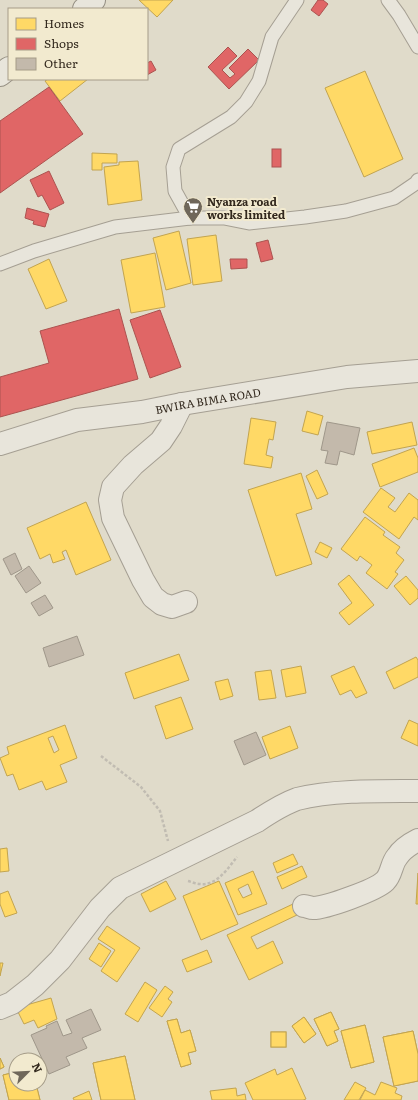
<svg xmlns="http://www.w3.org/2000/svg" width="418" height="1100" viewBox="0 0 418 1100" font-family="Literata,serif">
<style>
.homes{fill:#ffd966;stroke:#c2a450;fill-rule:evenodd}
.shops{fill:#e06666;stroke:#ac5350}
.building{fill:#c3b9ab;stroke:#9f978a}
.lines{fill:none;stroke-linecap:round;stroke-linejoin:round}
.service-casing{stroke:#a59f93;stroke-width:15}
.minor-casing{stroke:#a59f93;stroke-width:24}
.secondary-casing{stroke:#958f83;stroke-width:24}
.path{stroke:#c1bcb2;stroke-width:2.5;stroke-dasharray:3 2;stroke-linecap:butt}
.service{stroke:#e8e5db;stroke-width:13}
.minor{stroke:#e8e5db;stroke-width:22}
.secondary{stroke:#e8e5db;stroke-width:22}
.labels{text-anchor:middle;dominant-baseline:central;stroke-width:4;stroke-linejoin:round;paint-order:stroke}
.poi-label{font-size:11px;font-weight:bold;fill:#32281d;stroke:#f2eacf;text-anchor:start}
.street-label{font-size:11px;fill:#32281d;stroke:#f2eacf}
</style>
<rect width="100%" height="100%" fill="#e0dbca"/>
<g class="homes">
<path d="M139 0H173L157 17Z"/>
<path d="M365 71 403 159 364 177 325 88Z"/>
<path d="M48 79H88L60 101 45 81Z"/>
<path d="M92 153 117 154V163H102V170H92Z"/>
<path d="M138 161 142 200 108 205 104 167 119 165V162Z"/>
<path d="M179 231 191 283 166 290 153 238Z"/>
<path d="M216 235 222 281 193 285 187 239Z"/>
<path d="M155 253 165 307 131 313 121 260Z"/>
<path d="M49 259 67 301 46 309 28 269Z"/>
<path d="M307 411 323 416 318 435 302 431Z"/>
<path d="M251 418 276 422 273 440 269 439 266 455 273 457 271 468 244 464Z"/>
<path d="M412 422 417 445 372 454 367 432Z"/>
<path d="M414 448 418 458V472L380 487 372 464Z"/>
<path d="M317 470 328 494 317 499 306 476Z"/>
<path d="M301 473 312 509 296 514 312 564 276 576 248 490Z"/>
<path d="M381 488 395 498 388 507 395 512 409 493 418 500V520L414 517 399 539 363 512Z"/>
<path d="M86 502 111 560 76 575 66 550 62 552 65 559 53 563 50 554 40 559 27 528Z"/>
<path d="M365 517 385 532 383 535 400 547 396 553 404 560 395 572 398 574 387 589 366 573 372 565 360 556 357 561 341 549Z"/>
<path d="M320 542 332 548 327 558 315 552Z"/>
<path d="M349 575 374 605 349 625 339 613 352 603 338 584Z"/>
<path d="M406 576 418 590V598L410 605 394 586Z"/>
<path d="M179 654 189 680 134 699 125 673Z"/>
<path d="M416 657 418 660V677L394 689 386 672Z"/>
<path d="M301 666 306 693 286 697 281 670Z"/>
<path d="M354 666 367 693 356 698 351 690 340 695 331 676Z"/>
<path d="M271 670 276 698 259 700 255 672Z"/>
<path d="M228 679 233 696 220 700 215 682Z"/>
<path d="M181 697 193 729 166 739 155 706Z"/>
<path d="M409 720 418 724V746L401 738Z"/>
<path d="M65 725 77 758 60 765 67 782 46 790 42 781 19 790 13 774 7 776 0 758 9 754 7 747ZM53 736 59 750 54 753 48 738Z"/>
<path d="M290 726 298 748 270 759 262 737Z"/>
<path d="M7 848 9 871 0 872V849Z"/>
<path d="M293 854 298 864 277 873 273 863Z"/>
<path d="M302 866 307 877 282 889 277 877Z"/>
<path d="M253 871 267 904 238 915 225 883ZM248 884 252 894 243 898 238 889Z"/>
<path d="M418 873V904H416Z"/>
<path d="M166 881 176 899 150 912 141 894Z"/>
<path d="M219 881 238 924 201 940 183 896Z"/>
<path d="M8 891 17 913 5 917 0 904V894Z"/>
<path d="M293 904 297 915 251 937 257 949 273 941 283 963 249 980 227 935Z"/>
<path d="M107 926 140 948 117 982 101 971 115 950 98 939Z"/>
<path d="M99 943 111 951 101 967 89 959Z"/>
<path d="M207 950 212 962 187 972 182 960Z"/>
<path d="M0 963H3L0 976Z"/>
<path d="M145 982 157 990 138 1022 125 1014Z"/>
<path d="M165 986 173 992 168 999 172 1002 162 1017 149 1008Z"/>
<path d="M51 998 57 1019 38 1028 34 1020 24 1024 16 1008Z"/>
<path d="M331 1012 339 1029 334 1031 338 1041 327 1046 314 1019Z"/>
<path d="M331 1012 339 1029 334 1031 338 1041 327 1046 314 1019Z"/>
<path d="M304 1017 316 1034 304 1043 292 1026Z"/>
<path d="M304 1017 316 1034 304 1043 292 1026Z"/>
<path d="M177 1019 181 1033 190 1030 196 1051 188 1053 191 1064 181 1067 167 1021Z"/>
<path d="M177 1019 181 1033 190 1030 196 1051 188 1053 191 1064 181 1067 167 1021Z"/>
<path d="M365 1025 374 1062 351 1068 341 1031Z"/>
<path d="M365 1025 374 1062 351 1068 341 1031Z"/>
<path d="M413 1031 418 1054V1081L394 1086 383 1037Z"/>
<path d="M413 1031 418 1054V1081L394 1086 383 1037Z"/>
<rect x="271" y="1032" width="15" height="15"/>
<rect x="271" y="1032" width="15" height="15"/>
<path d="M125 1056 135 1100H101L93 1063Z"/>
<path d="M125 1056 135 1100H101L93 1063Z"/>
<path d="M0 1058 4 1067 0 1069Z"/>
<path d="M0 1058 4 1067 0 1069Z"/>
<path d="M292 1068 306 1099 303 1100H253L245 1083 275 1069 277 1075Z"/>
<path d="M16 1072V1084H36L40 1100H9L3 1075Z"/>
<path d="M16 1072V1084H36L40 1100H9L3 1075Z"/>
<path d="M355 1082 366 1088 359 1100H344Z"/>
<path d="M381 1082 397 1088 395 1093 402 1096 401 1100H360L365 1090 375 1095Z"/>
<path d="M236 1088 237 1096 245 1094 246 1100H212L210 1091Z"/>
<path d="M89 1091 92 1100H74L73 1098Z"/>
</g>
<g class="shops">
<path d="M318 0H323L328 4 319 16 311 10Z"/>
<path d="M228 47 237 56 222 70 230 78 235 74 229 68 248 49 259 60 229 89 208 67Z"/>
<path d="M151 61 156 70 147 75V63Z"/>
<path d="M49 87 83 134 0 193V121Z"/>
<rect x="272" y="149" width="9" height="18"/>
<path d="M49 171 64 203 50 210 42 195 38 197 30 180Z"/>
<path d="M27 208 49 214 45 227 33 224 34 221 25 218Z"/>
<path d="M268 240 273 259 261 262 256 243Z"/>
<path d="M230 259H247V268L231 269Z"/>
<path d="M119 309 138 379 0 417V377L49 363 40 331Z"/>
<path d="M160 310 181 367 150 378 130 320Z"/>
</g>
<g class="building">
<path d="M327 422 360 428 354 455 340 451 337 465 325 463 328 451 321 450Z"/>
<path d="M15 553 22 569 11 575 3 559Z"/>
<path d="M29 566 41 583 26 593 15 576Z"/>
<path d="M45 595 53 608 39 616 31 603Z"/>
<path d="M77 636 84 655 49 667 43 648Z"/>
<path d="M256 732 266 755 244 765 234 741Z"/>
<path d="M91 1009 101 1030 82 1038 87 1048 66 1057 70 1065 49 1074 31 1035 47 1028 46 1026 57 1021 63 1036 72 1033 66 1020Z"/>
</g>
<g class="lines">
<g class="service-casing">
<g id="service">
<path d="M388 0 399 15 418 47"/>
<path d="M190 218 175 191 173 167 179 149 231 117 246 102 259 81 272 37 297 0"/>
<path d="M0 264 34 251 115 227 190 218H224L249 223 305 217 346 211 394 198 416 183 418 180"/>
</g>
</g>
<g class="minor-casing">
<g id="minor">
<path d="M182 404 171 426 161 441 133 465 113 487 110 500 113 518 143 580 153 597 162 604 172 607 186 602"/>
<path id="s1" d="M0 444 77 420 142 412 182 404 347 377 418 371"/>
<path d="M304 906C307 906 310 908 313 908 326 908 376 890 385 881 392 874 391 864 397 857 402 849 410 844 418 840"/>
<path d="M0 1008 12 1003 35 985 60 960 100 908 120 888 257 821C269 813 283 804 297 799 332 790 381 791 418 791"/>
</g>
</g>
<g class="secondary-casing">
<g id="secondary">
<path d="M84 9 94 0"/>
<path d="M0 75 9 68"/>
</g>
</g>
<g class="path">
<path d="M101 756 141 787 160 811 168 841"/>
<path d="M188 881C192 882 196 884 200 884 217 886 228 868 237 857"/>
</g>
<use href="#service" class="service"/>
<use href="#minor" class="minor"/>
<use href="#secondary" class="secondary"/>
</g>
<defs>
<g id="supermarket-pin" transform="scale(1)"><path d="M0 17L-7.5 6A9.5 9.5 0 1 1 7.5 6Z" fill="#6f675a" stroke="#f2eacf"/><path d="M-6-5.5h2.5l.6 2H6L4.5 2H-2.5L-4.4-4H-6ZM-1.5 3.2a1.3 1.3 0 1 0 .1 0ZM3 3.2a1.3 1.3 0 1 0 .1 0Z" fill="#fff"/></g>
</defs>
<g fill-rule="evenodd">
<use href="#supermarket-pin" x="193" y="207"/>
</g>
<g class="labels">
<g class="poi-label">
<text x="207" y="201">Nyanza road<tspan x="207" dy="13">works limited</tspan></text>
</g>
<g class="street-label">
<text stroke="none"><textPath href="#s1" startOffset="213">BWIRA BIMA ROAD</textPath></text>
</g>
</g>
<rect x="8" y="8" width="140" height="72" fill="#f2eacf" stroke="#a59c88"/>
<rect x="16" y="18" width="20" height="12" fill="#ffd966" stroke="#a59c88"/>
<text x="44" y="28" font-size="12" fill="#32281d">Homes</text>
<rect x="16" y="38" width="20" height="12" fill="#e06666" stroke="#a59c88"/>
<text x="44" y="48" font-size="12" fill="#32281d">Shops</text>
<rect x="16" y="58" width="20" height="12" fill="#c3b9ab" stroke="#a59c88"/>
<text x="44" y="68" font-size="12" fill="#32281d">Other</text>
<g transform="translate(28 1072) rotate(66)"><circle r="19" fill="#f2eacf" stroke="#a59c88"/>
<path d="M0-3L7 15L0 10L-7 15Z" fill="#6f675a"/>
<text y="-6" font-size="11" font-weight="bold" text-anchor="middle" fill="#32281d">N</text>
</g>
</svg>
